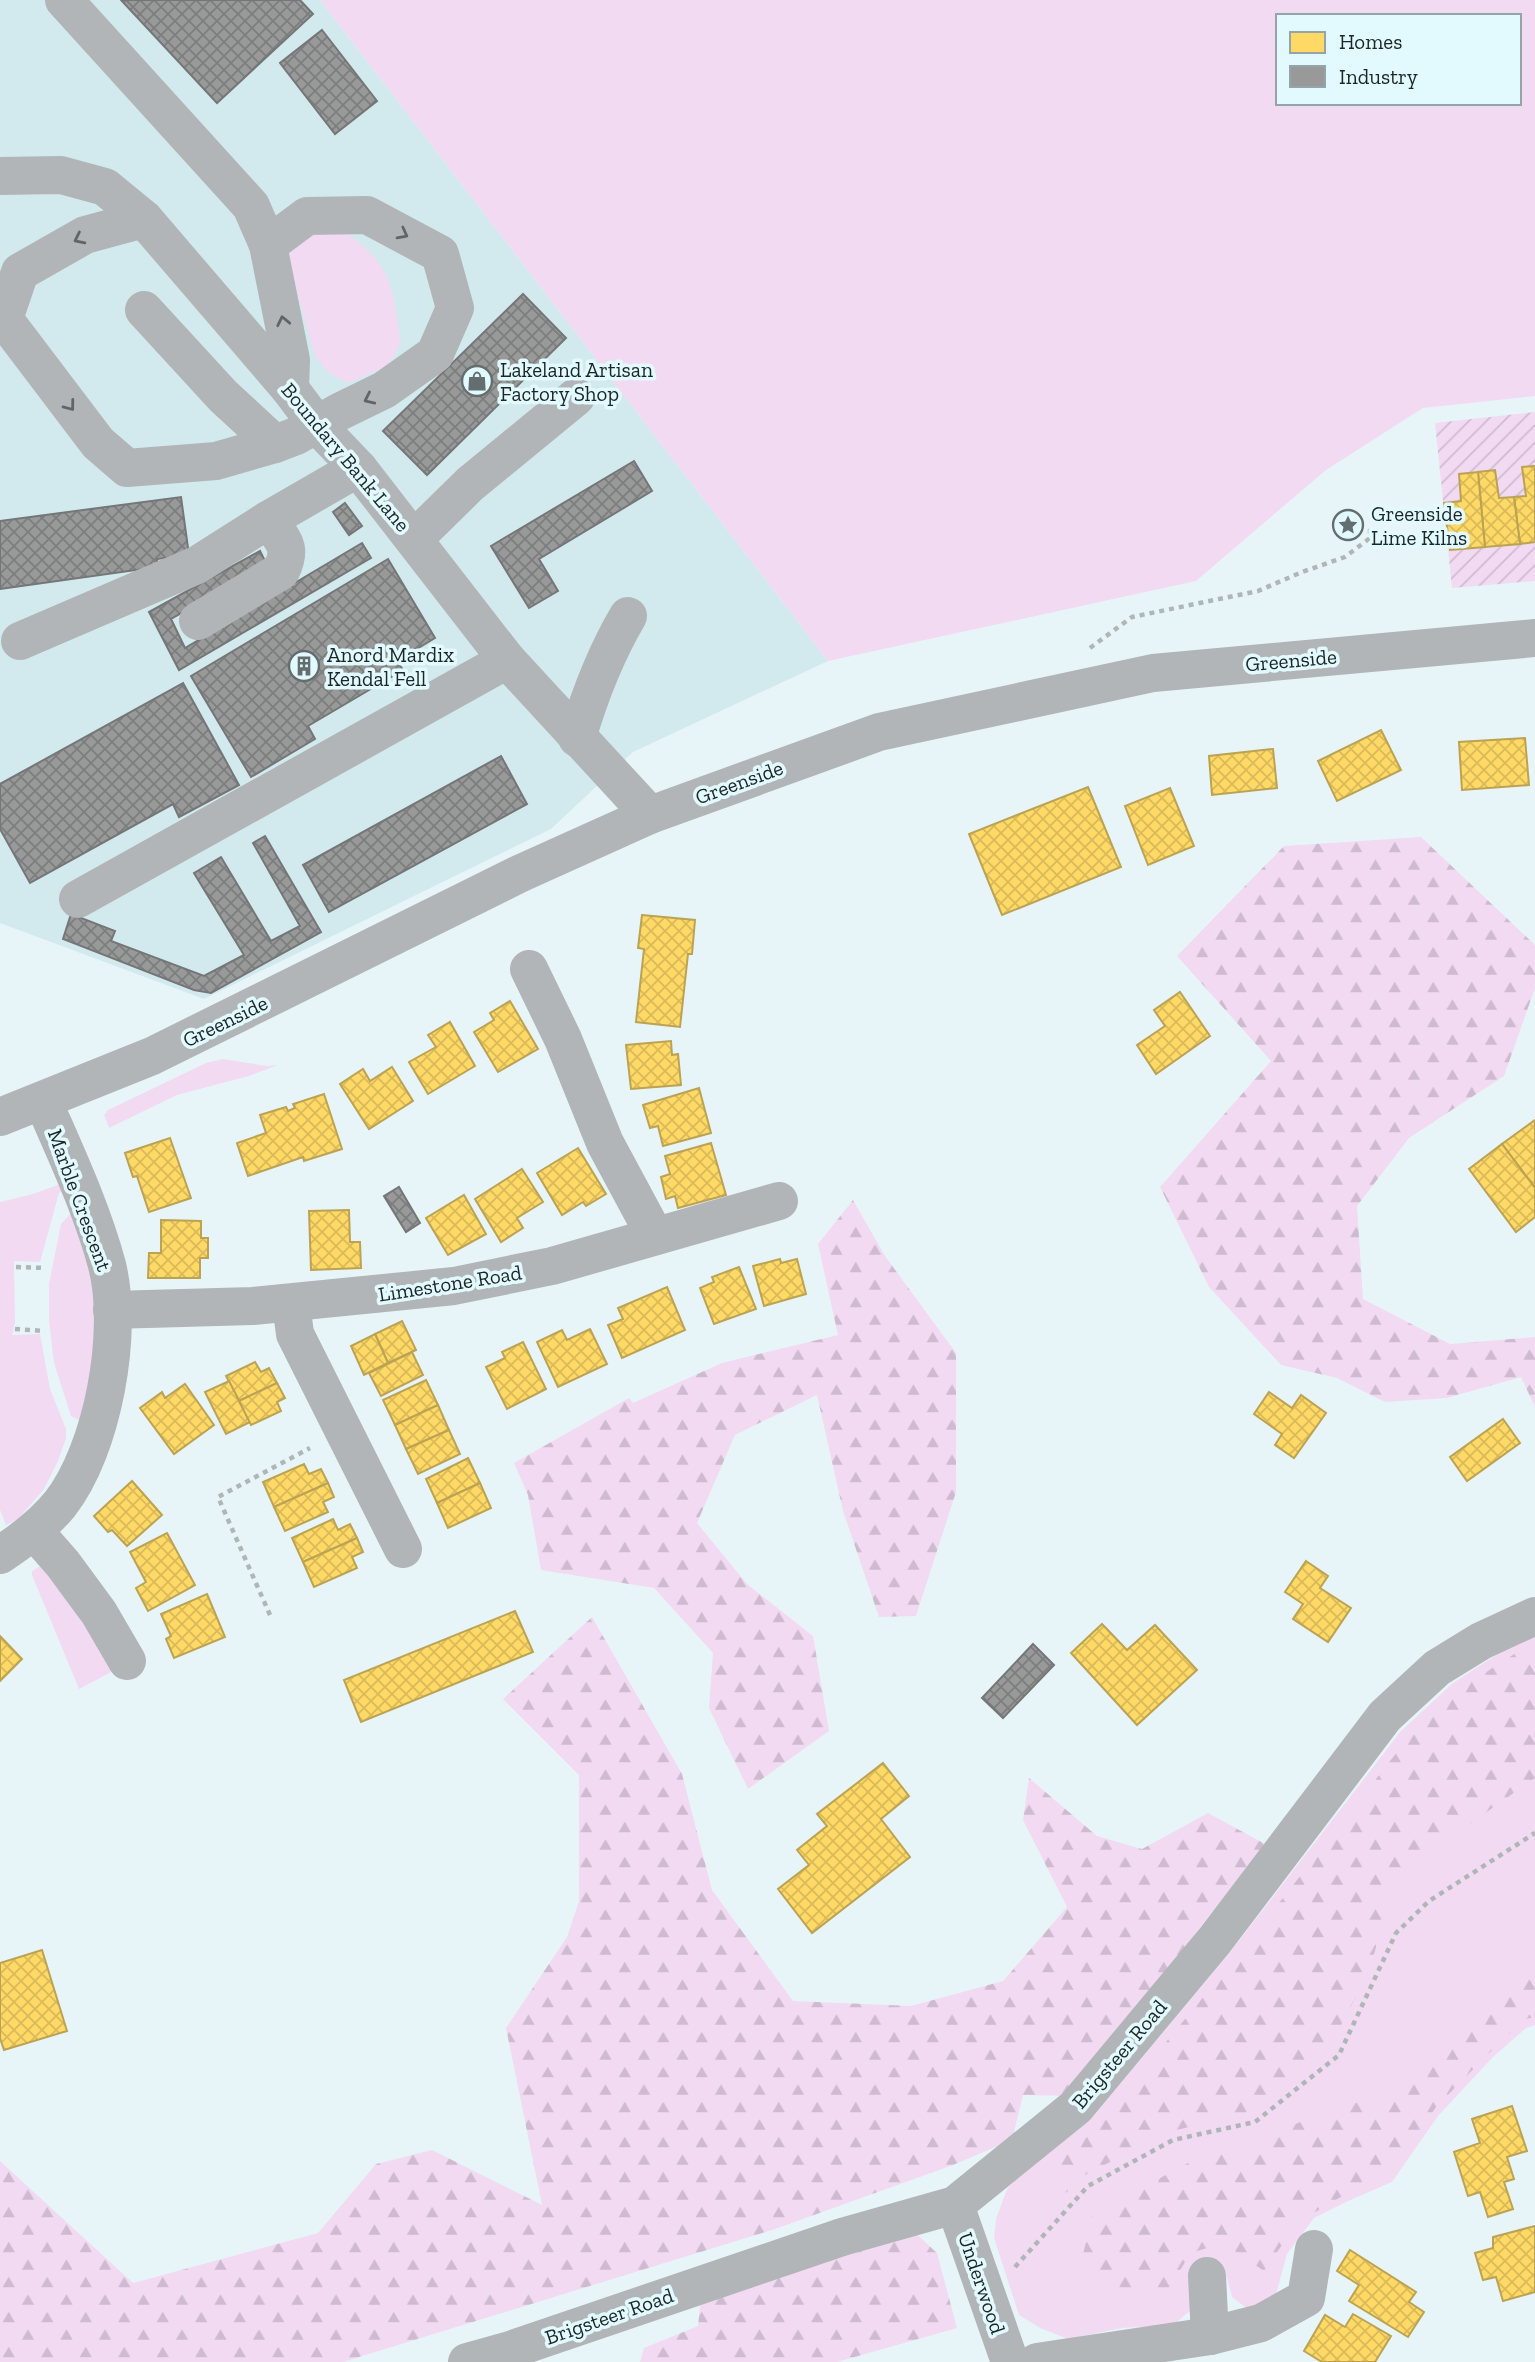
<svg xmlns="http://www.w3.org/2000/svg" width="1535" height="2362" viewBox="0 0 1535 2362" font-family="'Zilla Slab',serif">
<style>
.built{fill:#d2eaee}
.green{fill:#f2daf3;fill-rule:evenodd}
.forest{fill:url(#forest-firs)}
.garden{fill:url(#garden-furrows)}
.homes{fill:url(#homes-cross-hatch);stroke:#bba353;stroke-width:2}
.industry{fill:url(#industry-cross-hatch);stroke:#747677;stroke-width:2}
.lines{fill:none;stroke-linecap:round;stroke-linejoin:round}
.path{stroke:#b0b6b7;stroke-width:4.5;stroke-dasharray:5 5;stroke-linecap:butt}
.minor{stroke:#b1b5b7;stroke-width:38}
.oneway{stroke:#606668}
.labels{text-anchor:middle;dominant-baseline:central;stroke-width:7;stroke-linejoin:round;paint-order:stroke}
.poi-label{font-size:21px;fill:#1d2627;stroke:#e2fafe;text-anchor:start}
.street-label{font-size:21px;fill:#1d2627;stroke:#e2fafe}
</style>
<defs>
<pattern id="forest-firs" width="22" height="20" patternUnits="userSpaceOnUse" patternTransform="scale(1.75)"><rect width="22" height="20" fill="#f2daf3"/><path d="M5 1l3.5 6h-7zM16 11l3.5 6h-7z" fill="#cfbbd0"/></pattern>
<pattern id="garden-furrows" width="10" height="10" patternUnits="userSpaceOnUse" patternTransform="scale(1.75)"><rect width="10" height="10" fill="#f2daf3"/><path d="M-1 1l2-2M0 10L10 0M9 11l2-2" fill="none" stroke="#cfbbd0"/></pattern>
<pattern id="homes-cross-hatch" width="8" height="8" patternUnits="userSpaceOnUse" patternTransform="scale(1.75)"><rect width="8" height="8" fill="#ffd966"/><path d="M0 0l8 8M0 8l8-8" fill="none" stroke="#daba58"/></pattern>
<pattern id="industry-cross-hatch" width="8" height="8" patternUnits="userSpaceOnUse" patternTransform="scale(1.75)"><rect width="8" height="8" fill="#999"/><path d="M0 0l8 8M0 8l8-8" fill="none" stroke="#7c7d7d"/></pattern>
</defs>
<rect width="100%" height="100%" fill="#e8f5f8"/>
<path class="built" d="M0 0H320L828 661 633 752 551 829 204 999 0 923Z"/>
<g class="green">
<path d="M320 0H1535V396L1423 408 1326 470 1196 581 828 661ZM1278 16H1519V103H1278Z"/>
<path d="M336 228C357 239 377 255 387 277 394 292 398 326 401 343L388 366 348 383 329 373 315 356 288 259C294 239 317 235 336 228Z"/>
<path d="M223 1059 267 1066 278 1065 249 1076 177 1095 109 1128 104 1115 108 1110 206 1063Z"/>
<path d="M63 1183 65 1188 59 1193 40 1262 14 1261 15 1322 12 1335 40 1334 50 1389 66 1429V1438L58 1461 44 1489 19 1518 6 1525 0 1510V1202L33 1194Z"/>
<path d="M72 1212C84 1251 100 1293 96 1335 93 1364 86 1393 81 1421L71 1416 54 1363 49 1320V1284L61 1224Z"/>
<path d="M42 1565 115 1670 79 1689 32 1575V1571Z"/>
<path d="M1535 1634V2025L1526 2028 1493 2057 1438 2116 1392 2182 1348 2201 1314 2218 1287 2254 1275 2298 1249 2310 1232 2297 1224 2266 1195 2270 1191 2310 1173 2325 1122 2328 1068 2339 1040 2328 1019 2315 994 2238 996 2219 1007 2189 1030 2165 1091 2119 1231 1951 1401 1731 1453 1683 1513 1644Z"/>
</g>
<g class="forest">
<path d="M1421 837 1535 945V988L1504 1076 1409 1138 1357 1206 1363 1299 1450 1344 1535 1337V1407L1521 1377 1447 1398 1385 1402 1337 1378 1281 1365 1209 1287 1160 1187 1271 1061 1177 956 1284 846Z"/>
<path d="M853 1200 885 1256 956 1353V1492L916 1616 879 1617 843 1511 817 1395 735 1435 697 1523 747 1584 813 1636 829 1731 748 1789 709 1708 713 1653 654 1588 541 1570 528 1495 514 1463 629 1398 633 1403 722 1363 838 1335 818 1244Z"/>
<path d="M592 1617 682 1774 712 1890 793 2001 911 2006 1003 1981 1067 1907 1023 1820 1029 1778 1097 1836 1142 1849 1208 1813 1265 1844 1069 2096 1023 2095 1012 2140 953 2165 775 2229 343 2362H0V2161L133 2283 318 2233 376 2164 432 2150 542 2205 506 2028 567 1937 579 1901V1775L503 1699Z"/>
<path d="M1535 1644V1778L1396 1876 1369 1972 1329 2048 1244 2114 1168 2132 1079 2178 1066 2193 1051 2160 1099 2123 1243 1949 1405 1742 1455 1692 1519 1651Z"/>
<path d="M1535 1975V2017L1525 2019 1502 2040 1436 2107 1382 2186 1346 2194 1298 2222 1264 2271 1223 2243 1191 2253 1166 2292 1106 2294 1083 2254 1093 2214 1190 2162 1249 2147 1306 2119 1381 2095Z"/>
<path d="M910 2228 937 2253 957 2328 837 2362H640L644 2348 698 2326 701 2296Z"/>
</g>
<path class="garden" d="M1535 412V581L1452 588 1435 423Z"/>
<g class="homes">
<path d="M1535 466V542L1520 544 1514 497 1526 496 1522 467Z"/>
<path d="M1495 470 1499 498 1514 497 1520 544 1485 547 1478 472Z"/>
<path d="M1478 472 1485 547 1450 550 1444 503 1461 501 1459 474Z"/>
<path d="M1381 730 1401 770 1337 801 1318 761Z"/>
<path d="M1525 738 1529 785 1462 790 1459 742Z"/>
<path d="M1273 749 1277 788 1212 795 1209 756Z"/>
<path d="M1088 787 1121 867 1002 915 969 834Z"/>
<path d="M1170 788 1194 846 1148 865 1125 806Z"/>
<path d="M642 915 695 920 692 954H688L680 1027 636 1022 644 949 638 948Z"/>
<path d="M1180 992 1210 1036 1156 1074 1137 1045 1165 1026 1154 1010Z"/>
<path d="M510 1001 538 1049 498 1072 474 1032 494 1020 490 1013Z"/>
<path d="M450 1022 475 1066 428 1094 409 1062 436 1047 428 1035Z"/>
<path d="M671 1041 672 1055 678 1054 681 1085 631 1089 626 1045Z"/>
<path d="M392 1067 413 1101 369 1129 340 1084 363 1069 370 1081Z"/>
<path d="M699 1088 711 1133 663 1146 658 1126 650 1128 643 1105Z"/>
<path d="M324 1094 342 1149 304 1161 303 1157 248 1176 237 1143 266 1133 260 1115 286 1107 288 1111 295 1108 293 1104Z"/>
<path d="M1535 1120V1188L1502 1144Z"/>
<path d="M170 1138 191 1198 149 1212 137 1176 133 1177 125 1153Z"/>
<path d="M711 1143 726 1195 678 1208 675 1196 666 1199 661 1177 670 1174 665 1156Z"/>
<path d="M1502 1144 1535 1188V1217L1516 1232 1469 1169Z"/>
<path d="M578 1148 606 1194 586 1206 583 1202 562 1215 537 1173Z"/>
<path d="M522 1169 543 1202 517 1218 523 1228 501 1242 475 1199Z"/>
<path d="M464 1195 486 1234 448 1255 426 1218Z"/>
<path d="M349 1210 350 1242H360L361 1268 311 1270 309 1211Z"/>
<path d="M161 1220 201 1221V1238H208V1258H200V1278H148L149 1253H161Z"/>
<path d="M780 1259 781 1263 797 1259 806 1294 764 1306 753 1266Z"/>
<path d="M739 1267 756 1309 714 1324 700 1288 714 1282 712 1277Z"/>
<path d="M667 1287 685 1330 622 1358 608 1325 623 1319 618 1308Z"/>
<path d="M402 1321 416 1350 388 1363 375 1334Z"/>
<path d="M590 1329 607 1364 558 1387 537 1342 562 1330 567 1340Z"/>
<path d="M375 1334 388 1363 364 1375 351 1346Z"/>
<path d="M523 1342 546 1389 507 1409 486 1367 505 1358 502 1352Z"/>
<path d="M412 1352 423 1375 381 1396 369 1373Z"/>
<path d="M255 1362 261 1372 269 1368 277 1383 239 1401 226 1376Z"/>
<path d="M426 1380 438 1405 395 1425 383 1400Z"/>
<path d="M229 1381 250 1422 226 1434 205 1392Z"/>
<path d="M277 1383 285 1398 277 1402 281 1411 251 1425 239 1401Z"/>
<path d="M185 1384 214 1425 174 1454 140 1408 162 1392 165 1398Z"/>
<path d="M1269 1392 1292 1408 1301 1395 1326 1413 1294 1458 1275 1445 1282 1434 1254 1414Z"/>
<path d="M438 1405 449 1430 406 1449 395 1425Z"/>
<path d="M1503 1419 1520 1443 1467 1481 1450 1457Z"/>
<path d="M449 1430 460 1454 418 1474 406 1449Z"/>
<path d="M468 1458 480 1483 437 1503 426 1479Z"/>
<path d="M304 1464 309 1474 321 1469 328 1483 274 1507 263 1482Z"/>
<path d="M132 1481 162 1515 127 1546 112 1530 108 1532 94 1516Z"/>
<path d="M328 1483 334 1497 323 1502 328 1512 285 1531 274 1507Z"/>
<path d="M480 1483 491 1508 448 1528 437 1503Z"/>
<path d="M333 1519 338 1530 350 1524 357 1538 303 1562 292 1538Z"/>
<path d="M167 1533 195 1585 148 1611 136 1588 146 1582 130 1552Z"/>
<path d="M357 1538 363 1552 352 1557 357 1568 314 1587 303 1562Z"/>
<path d="M1306 1561 1328 1576 1320 1588 1351 1608 1328 1642 1293 1619 1303 1604 1285 1592Z"/>
<path d="M207 1594 225 1637 174 1658 166 1639 171 1636 161 1614Z"/>
<path d="M515 1611 533 1652 361 1722 344 1680Z"/>
<path d="M1102 1624 1127 1650 1155 1625 1197 1670 1137 1725 1071 1653Z"/>
<path d="M0 1636 22 1659 0 1681Z"/>
<path d="M883 1763 909 1796 881 1819 910 1857 812 1933 778 1889 809 1865 797 1850 827 1826 817 1814Z"/>
<path d="M42 1950 67 2031 4 2050 0 2038V1963Z"/>
<path d="M1512 2106 1527 2151 1507 2157 1514 2179 1504 2182 1513 2209 1488 2217 1480 2192 1468 2196 1454 2152 1480 2143 1472 2119Z"/>
<path d="M1535 2226V2292L1503 2301 1496 2277 1483 2280 1475 2253 1493 2248V2237Z"/>
<path d="M1350 2250 1416 2292 1409 2302 1424 2312 1408 2337 1349 2301 1359 2285 1337 2271Z"/>
<path d="M1353 2314 1391 2336 1375 2362H1322L1304 2351 1325 2315 1345 2327Z"/>
</g>
<g class="industry">
<path d="M121 0H300L313 14 217 103Z"/>
<path d="M322 30 377 101 335 134 280 63Z"/>
<path d="M523 294 566 338 427 475 383 431Z"/>
<path d="M634 461 652 491 539 559 558 591 529 608 491 546Z"/>
<path d="M181 497 189 555 157 559 158 567 0 589V521Z"/>
<path d="M345 503 362 526 349 535 333 512Z"/>
<path d="M362 543 371 558 179 670 149 612 260 551 267 565 171 619 185 648Z"/>
<path d="M388 559 435 638 397 661 403 670 308 726 315 739 251 777 191 676Z"/>
<path d="M183 683 239 785 179 817 173 804 30 883 0 829V784Z"/>
<path d="M501 756 527 804 329 912 303 865Z"/>
<path d="M265 836 321 932 211 993 194 990 63 939 71 914 115 931 111 941 204 976 244 955 194 873 221 857 271 941 300 926 253 843Z"/>
<path d="M399 1187 420 1223 406 1232 384 1196Z"/>
<path d="M1033 1644 1054 1665 1003 1718 982 1698Z"/>
</g>
<g class="lines">
<g class="path">
<path d="M1090 648 1132 617 1258 591 1302 572 1345 557 1370 538V527"/>
<path d="M16 1267 46 1268"/>
<path d="M15 1329 45 1331"/>
<path d="M270 1615 218 1497 310 1448"/>
<path d="M1015 2267 1088 2186 1173 2140 1255 2122 1339 2055 1396 1933 1429 1901 1535 1833"/>
</g>
<g class="minor">
<path d="M64 0 251 206 268 245"/>
<path d="M0 176 61 175 105 187 144 219 290 389 317 425 358 468 507 660 650 815"/>
<path d="M144 219 85 235 20 272 4 319 98 443 127 468 216 461 275 444 296 436 339 412 384 390 435 354 455 308 440 254 367 215 307 216 268 245 291 360 290 389"/>
<path d="M144 310 223 396 275 444"/>
<path d="M414 539 470 484 576 397"/>
<path d="M198 621 281 571C293 546 283 541 268 520"/>
<path d="M20 641 197 565 268 520 358 468"/>
<path d="M577 738C590 694 605 655 628 616"/>
<path d="M78 899 507 660"/>
<path d="M529 969 563 1039 605 1143 655 1236"/>
<path d="M0 1117 152 1056 519 874 650 815 879 732 1153 673 1535 638"/>
<path d="M291 1303 295 1334 403 1549"/>
<path d="M112 1310 253 1306 454 1286 552 1266 779 1201"/>
<path d="M35 1532 63 1564 99 1613 127 1661"/>
<path d="M0 1555C23 1540 43 1525 60 1504 103 1449 124 1332 107 1265 92 1209 66 1154 43 1101"/>
<path d="M955 2205 1010 2362"/>
<path d="M1207 2276 1210 2336"/>
<path d="M467 2362 510 2350 842 2237 955 2205 1076 2107 1215 1940 1385 1716 1437 1668 1481 1641 1535 1616"/>
<path d="M1037 2362 1210 2336 1261 2323 1306 2298 1314 2249"/>
</g>
</g>
<defs><path id="oneway-chevron" d="M-2-3.5L2.5 0L-2 3.5" fill="none" stroke-width="1.6" stroke-linecap="round" stroke-linejoin="round" transform="scale(1.75)"/></defs>
<g class="oneway">
<use href="#oneway-chevron" transform="translate(403 234) rotate(28)"/>
<use href="#oneway-chevron" transform="translate(79 239) rotate(154)"/>
<use href="#oneway-chevron" transform="translate(283 321) rotate(-102)"/>
<use href="#oneway-chevron" transform="translate(369 399) rotate(155)"/>
<use href="#oneway-chevron" transform="translate(70 406) rotate(53)"/>
</g>
<defs>
<g id="shop-ring" transform="scale(1.575)"><circle r="9.5" fill="#e2fafe" stroke="#646e70" stroke-width="1.5"/><path d="M-5-2.5h2.3a2.7 3.5 0 0 1 5.4 0H5L5.5 6h-11ZM-1.5-2.5h3a1.5 2.3 0 0 0-3 0Z" fill="#646e70"/></g>
<g id="sight-ring" transform="scale(1.575)"><circle r="9.5" fill="#e2fafe" stroke="#646e70" stroke-width="1.5"/><path d="M0-6L1.8-2.2L6-1.7L2.9 1.2L3.7 5.4L0 3.3L-3.7 5.4L-2.9 1.2L-6-1.7L-1.8-2.2Z" fill="#646e70"/></g>
<g id="building-ring" transform="scale(1.575)"><circle r="9.5" fill="#e2fafe" stroke="#646e70" stroke-width="1.5"/><path d="M-4-6H4V6H1V3H-1V6H-4ZM-2.5-4.3h1.7v1.8h-1.7ZM.8-4.3h1.7v1.8H.8ZM-2.5-1h1.7V.8h-1.7ZM.8-1h1.7V.8H.8Z" fill="#646e70"/></g>
</defs>
<g fill-rule="evenodd">
<use href="#shop-ring" x="477" y="381"/>
<use href="#sight-ring" x="1348" y="525"/>
<use href="#building-ring" x="304" y="666"/>
</g>
<g class="labels">
<g class="poi-label">
<text x="500" y="369">Lakeland Artisan<tspan x="500" dy="24">Factory Shop</tspan></text>
<text x="1371" y="513">Greenside<tspan x="1371" dy="24">Lime Kilns</tspan></text>
<text x="327" y="654">Anord Mardix<tspan x="327" dy="24">Kendal Fell</tspan></text>
</g>
<g class="street-label">
<text transform="translate(346 457) rotate(50)">Boundary Bank Lane</text>
<text transform="translate(1291 660) rotate(-5)">Greenside</text>
<text transform="translate(739 782) rotate(-20)">Greenside</text>
<text transform="translate(225 1021) rotate(-26)">Greenside</text>
<text transform="translate(80 1200) rotate(70)">Marble Crescent</text>
<text transform="translate(450 1283) rotate(-9)">Limestone Road</text>
<text transform="translate(1119 2054) rotate(-50)">Brigsteer Road</text>
<text transform="translate(982 2283) rotate(71)">Underwood</text>
<text transform="translate(609 2316) rotate(-19)">Brigsteer Road</text>
</g>
</g>
<rect x="1276" y="14" width="245" height="91" fill="#e2fafe" stroke="#93a5a8" stroke-width="2"/>
<rect x="1290" y="32" width="35" height="21" fill="#ffd966" stroke="#93a5a8" stroke-width="2"/>
<text x="1339" y="49" font-size="21" fill="#1d2627">Homes</text>
<rect x="1290" y="66" width="35" height="21" fill="#999999" stroke="#93a5a8" stroke-width="2"/>
<text x="1339" y="84" font-size="21" fill="#1d2627">Industry</text>
</svg>
